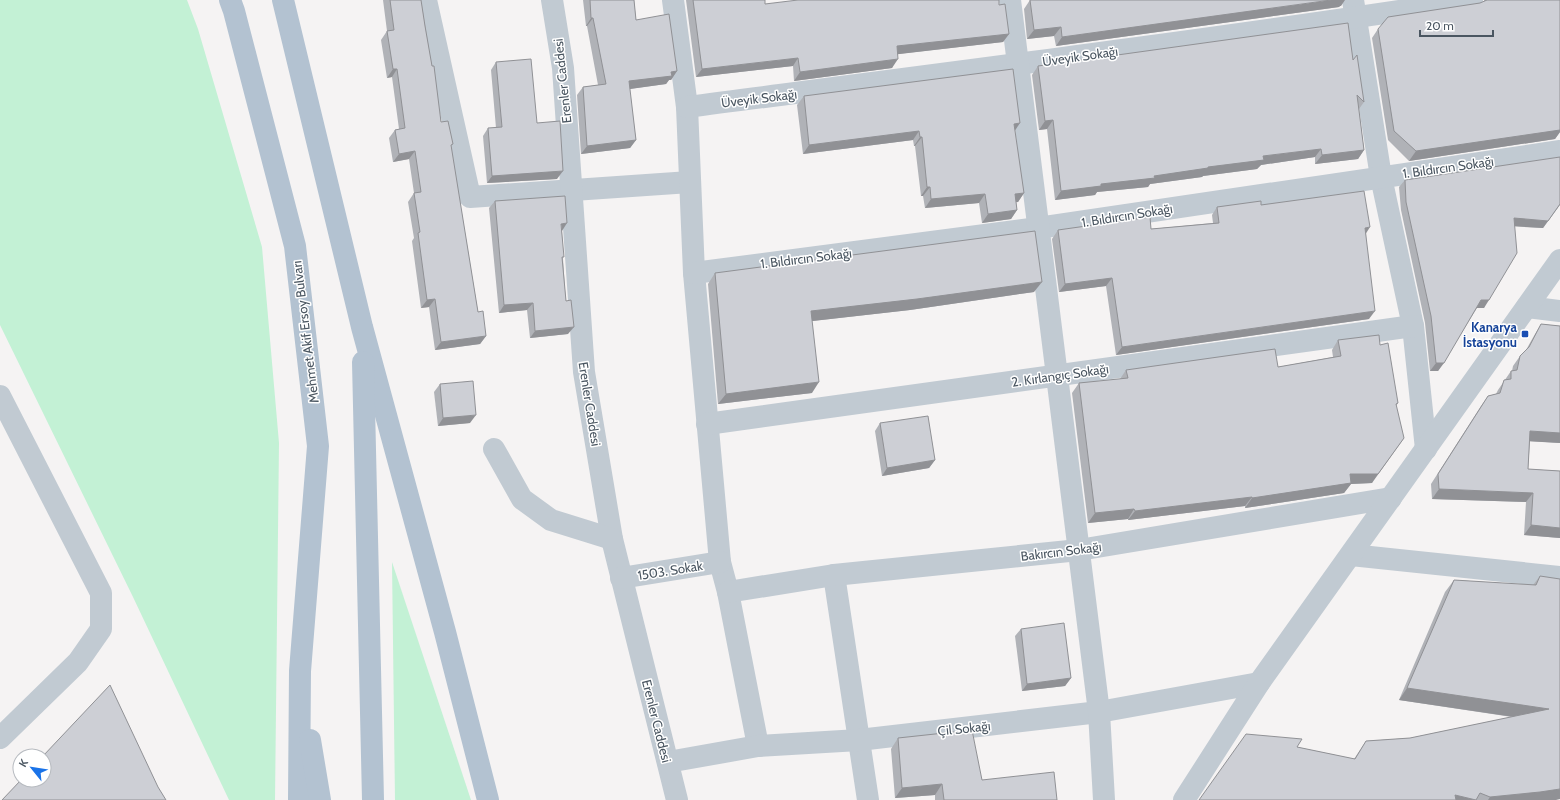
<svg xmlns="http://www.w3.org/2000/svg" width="1560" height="800" viewBox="0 0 1560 800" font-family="Cabin,sans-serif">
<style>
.green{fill:#c3f1d5}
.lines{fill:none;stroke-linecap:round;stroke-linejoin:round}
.minor{stroke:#c1cad2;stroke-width:22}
.tertiary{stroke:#c1cad2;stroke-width:22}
.primary{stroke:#b3c2d1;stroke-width:22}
.wall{fill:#b0b2b7}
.shaded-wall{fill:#909195}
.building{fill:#cdcfd5;stroke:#909195}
.transit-dot{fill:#1a4fb4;stroke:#fff;stroke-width:1.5}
.labels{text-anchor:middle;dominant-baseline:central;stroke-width:3;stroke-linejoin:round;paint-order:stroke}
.street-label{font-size:13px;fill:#4a5661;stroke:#fff}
.transit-label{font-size:13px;font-weight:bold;fill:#164399;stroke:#fff;text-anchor:end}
</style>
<rect width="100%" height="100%" fill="#f5f3f3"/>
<g class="green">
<path d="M0 0H187L198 29 262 247 279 443 275 800H229L133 597 0 325Z"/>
<path d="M392 562 471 800H395Z"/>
</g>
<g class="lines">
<g class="minor">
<path d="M426 0 470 197 690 182"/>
<path d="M552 0 563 68 584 372 612 539 677 800"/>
<path d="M673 0 687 107 694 273 720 562 728 592 758 746"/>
<path d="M1353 0 1381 177 1413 326 1426 449"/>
<path d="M687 107C949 73 1211 40 1472 0"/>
<path d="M694 273 1038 228 1560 151"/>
<path d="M1527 307 1560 311"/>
<path d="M0 396 101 593V629L78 662 0 738"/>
<path d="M707 424 1413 326"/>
<path d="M494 449 522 499 551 520 612 539"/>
<path d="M1351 555 1560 577"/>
<path d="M834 575 868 800"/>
<path d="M621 578 720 562"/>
<path d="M728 592 834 575 1079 550 1391 498"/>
<path d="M668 762 758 746 859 740 1099 712 1259 683"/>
</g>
<g class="tertiary">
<path d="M1010 0 1099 712 1104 800"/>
<path d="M1184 800 1259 683 1560 260"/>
</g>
<g class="primary">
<path d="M230 0 234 11 295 246 318 446 300 671 299 800"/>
<path d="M283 0 362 327 445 632 488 800"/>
<path d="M363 362 373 800"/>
<path d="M310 740 320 800"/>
</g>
</g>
<g class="wall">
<path d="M383 0H421L441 122 451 147 478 312 486 336 480 344 435 350 429 307 421 308 412 241 414 238 408 202 414 193 409 159 393 162 389 138 395 130 399 129 392 77 387 78 381 40 387 31Z"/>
<path d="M583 0H634L636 20 677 71 671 80H669L666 84 629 89 636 140 630 148 581 154 577 95 583 87 598 85 587 26H586Z"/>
<path d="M686 0H765V4L999 5 1009 34 1003 42 898 54 892 68 794 81 793 66 696 77Z"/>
<path d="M1030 0 1341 6H1340L1339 7 1056 46 1054 36 1027 39 1024 9Z"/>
<path d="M1484 0H1560V132L1555 139 1409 161 1388 140 1372 38 1378 29 1480 3 1484 2Z"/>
<path d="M1353 60 1364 102 1359 109 1364 150 1358 159 1315 164V157L1261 165 1257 169 1203 176 1202 177 1150 184 1148 187 1097 192 1095 195 1055 200 1047 129 1039 130 1032 75 1038 66Z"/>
<path d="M496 62 537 123 557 179 487 183 483 136 488 128H496L491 70Z"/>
<path d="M804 96 1015 131 1024 193 1018 202H1016L1017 210 1011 219 982 223 979 203 925 208 923 196H921L915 146H914L913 140 803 154 797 105Z"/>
<path d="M1405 180 1560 205 1543 228 1515 226 1484 308H1477L1438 371H1430L1425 323 1401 210 1399 187Z"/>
<path d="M495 201 562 231 563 259 568 334 530 338 527 310 499 313 489 208Z"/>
<path d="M1261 205 1366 234 1369 319 1116 355 1106 286 1059 292 1052 239 1058 230 1151 229 1213 223 1212 215 1217 207Z"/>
<path d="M715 273 1034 292 910 310 812 321V393L718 404 708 284Z"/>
<path d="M1541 324 1560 326V443L1530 441 1528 469 1560 471V538L1524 535 1526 502 1432 499 1431 484 1481 406 1488 396 1496 394 1498 390 1511 371H1512L1513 366 1520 356 1526 350 1535 334Z"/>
<path d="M1338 340 1380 345 1398 403 1396 406 1372 483 1351 484 1344 493 1245 508V506L1128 520V519L1088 523 1072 393 1079 383 1120 379 1126 370 1278 367 1333 357 1332 350Z"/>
<path d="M440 384 470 423 438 426 434 392Z"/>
<path d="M880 423 935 460 929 468 882 476 875 431Z"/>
<path d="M1540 576 1556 800H1199L1297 747 1354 759 1366 741 1410 738 1512 717 1399 700 1445 592 1454 580 1533 585Z"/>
<path d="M1021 629 1071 678 1065 686 1022 691 1015 636Z"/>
<path d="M898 738 982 780 1057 800H935V795L895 798 891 749Z"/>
</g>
<g class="shaded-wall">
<path d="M1331 0H1345L1341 6H1340L1339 7 1056 46 1062 37Z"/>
<path d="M591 18H593L587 26H586Z"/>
<path d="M1061 27 1054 36 1027 39 1034 30Z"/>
<path d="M1009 34 1003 42 891 55 897 46Z"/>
<path d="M798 58 793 66 696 77 702 69Z"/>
<path d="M898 59 892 68 794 81 800 72Z"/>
<path d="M393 69H397L392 77 387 78Z"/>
<path d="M677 71 671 80H669L666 84 623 90 629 81Z"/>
<path d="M1053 120 1047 129 1039 130 1045 121Z"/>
<path d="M1020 123 1014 132V124Z"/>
<path d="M1560 124V132L1555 139 1409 161 1416 151Z"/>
<path d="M919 131 913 140 803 154 809 145Z"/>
<path d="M920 137H922L915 146H914Z"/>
<path d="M636 140 630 148 581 154 587 146Z"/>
<path d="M1321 149 1315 157 1261 165 1257 169 1203 176 1202 177 1150 184 1148 187 1097 192 1095 195 1055 200 1061 191 1101 184 1154 176 1263 156Z"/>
<path d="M1364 150 1358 159 1315 164 1322 155Z"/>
<path d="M415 151 409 159 393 162 399 154Z"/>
<path d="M563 171 557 179 487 183 492 176Z"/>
<path d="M927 187H930L923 196H921Z"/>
<path d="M1024 193 1018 202 1009 203 1015 194Z"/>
<path d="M985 194 979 203 925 208 931 199Z"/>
<path d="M1560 204 1543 228 1509 226 1514 218Z"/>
<path d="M1017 210 1011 219 982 223 988 214Z"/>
<path d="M567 223 562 231 561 224Z"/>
<path d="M1370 227 1365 235V228Z"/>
<path d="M1112 278 1106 286 1059 292 1065 284Z"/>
<path d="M1042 282 1034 292 910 310 804 322 811 311Z"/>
<path d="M435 299 429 307 421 308 427 300Z"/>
<path d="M1481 300H1489L1484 308H1476Z"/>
<path d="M533 303 527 310 499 313 504 305Z"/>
<path d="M1375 311 1369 319 1116 355 1122 347Z"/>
<path d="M574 327 568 334 530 338 535 331Z"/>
<path d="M486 336 480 344 435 350 441 342Z"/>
<path d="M1436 363H1444L1438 371H1430Z"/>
<path d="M819 382 812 393 718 404 726 394Z"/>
<path d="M476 415 470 423 438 426 443 418Z"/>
<path d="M1530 431 1560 433V443L1523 441Z"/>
<path d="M1404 438 1372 483 1351 484 1344 493 1245 508 1252 498 1350 474Z"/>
<path d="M935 460 929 468 882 476 887 468Z"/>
<path d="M1439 489 1533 493 1526 502 1432 499Z"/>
<path d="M1252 497 1245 506 1128 520 1135 511Z"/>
<path d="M1134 509 1128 519 1088 523 1095 513Z"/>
<path d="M1531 525 1560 528V538L1524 535Z"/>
<path d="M1071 678 1065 686 1022 691 1027 684Z"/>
<path d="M1407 688 1549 709 1541 721 1399 700Z"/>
<path d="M942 784 935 795 895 798 902 788Z"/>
<path d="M1560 789V799L1556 800H1488L1490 797Z"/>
<path d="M1455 795 1476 800H1452Z"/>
</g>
<g class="building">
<path d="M390 0H421L425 26 432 66H434L441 122 448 121 453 144 451 145 478 312 483 311 486 336 441 342 435 299 427 300 418 233 420 232 414 193 421 192 415 151 399 154 395 130 405 128 397 69H393L387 31 394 30Z"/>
<path d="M590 0H634L636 20 669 14 677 71 671 72 672 76 629 81 636 140 587 146 583 87 606 84 593 18H591Z"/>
<path d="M693 0H765V4L798 0H999V5L1005 4 1009 34 897 46 898 59 800 72 798 58 702 69Z"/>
<path d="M1030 0H1331L1062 37 1061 27 1034 30Z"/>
<path d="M1487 0H1560V130L1416 151 1394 131 1378 29 1388 17 1480 3Z"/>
<path d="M1348 23 1353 60 1357 55 1364 102 1357 95 1364 150 1322 155 1321 149 1263 156 1264 160 1208 167V168L1154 176 1155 178 1101 184V186L1061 191 1053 120 1045 121 1038 66Z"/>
<path d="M531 59 537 123 560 121 563 171 492 176 488 128 502 127 496 62Z"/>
<path d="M1013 69 1020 123 1014 124 1024 193 1015 194 1017 210 988 214 985 194 931 199 930 187H927L922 137H920L919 131 809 145 804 96Z"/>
<path d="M1560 157V204L1548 221 1514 218 1517 253 1489 300H1481L1444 363H1436L1431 316 1406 202 1405 180Z"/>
<path d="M1364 191 1370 227 1365 228 1375 311 1122 347 1112 278 1065 284 1058 230 1150 217 1151 229 1219 223 1217 207 1261 201V205Z"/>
<path d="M565 196 567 223 561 224 564 257H562L566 301 571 300 574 327 535 331 533 303 504 305 495 201Z"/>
<path d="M1035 231 1042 282 917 299 811 311 819 382 726 394 715 273Z"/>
<path d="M1541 324 1560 326V433L1530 431 1528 469 1560 471V528L1531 525 1533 493 1439 489 1438 474 1488 396 1500 393 1504 380 1511 379V371L1517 370 1520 356 1529 347Z"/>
<path d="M1379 335 1380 345 1388 343 1398 403 1396 404 1404 438 1378 474H1350L1351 483 1252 498V497L1135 511 1134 509 1095 513 1079 383 1128 378 1126 370 1275 349 1278 367 1341 356 1338 340Z"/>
<path d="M473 381 476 415 443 418 440 384Z"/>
<path d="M928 416 935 460 887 468 880 423Z"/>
<path d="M1540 576 1560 579V789L1540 792 1490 797 1480 793 1476 800 1455 795 1456 800H1199L1246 734 1302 739 1297 747 1355 759 1366 741 1410 738 1549 709 1407 688 1454 580 1536 585Z"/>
<path d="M1064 623 1071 678 1027 684 1021 629Z"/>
<path d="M110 685 158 787 166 800H2L21 780H44V756H43Z"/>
<path d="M972 730 982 780 1054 772 1057 800H944L942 784 902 788 898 738Z"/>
</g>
<rect class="transit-dot" x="1521" y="330" width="8" height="8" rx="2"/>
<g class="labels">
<g class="street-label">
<text transform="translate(1080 56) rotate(-8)">Üveyik Sokağı</text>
<text transform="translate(562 81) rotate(-96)">Erenler Caddesi</text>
<text transform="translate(759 98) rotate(-7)">Üveyik Sokağı</text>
<text transform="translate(1448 167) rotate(-8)">1. Bıldırcın Sokağı</text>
<text transform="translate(1127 215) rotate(-9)">1. Bıldırcın Sokağı</text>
<text transform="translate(806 258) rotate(-7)">1. Bıldırcın Sokağı</text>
<text transform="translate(305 332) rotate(-97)">Mehmet Akif Ersoy Bulvarı</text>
<text transform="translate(1060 375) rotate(-8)">2. Kırlangıç Sokağı</text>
<text transform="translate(590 404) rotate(81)">Erenler Caddesi</text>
<text transform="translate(1061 551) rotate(-7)">Bakırcın Sokağı</text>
<text transform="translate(670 570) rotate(-9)">1503. Sokak</text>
<text transform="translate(657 721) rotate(76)">Erenler Caddesi</text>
<text transform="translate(964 728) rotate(-6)">Çil Sokağı</text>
</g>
<g class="transit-label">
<text x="1517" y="327">Kanarya<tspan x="1517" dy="15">İstasyonu</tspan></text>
</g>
</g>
<g transform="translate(32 768) rotate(300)"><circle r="19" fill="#ffffff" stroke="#b7bbc0"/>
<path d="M0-3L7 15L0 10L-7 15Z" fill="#1a73e8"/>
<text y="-6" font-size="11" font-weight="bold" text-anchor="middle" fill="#4a5661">K</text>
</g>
<path d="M1420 30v6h73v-6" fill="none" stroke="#4a5661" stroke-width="2"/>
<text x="1426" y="30" font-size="12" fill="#4a5661" stroke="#ffffff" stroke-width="3" paint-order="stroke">20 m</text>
</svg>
